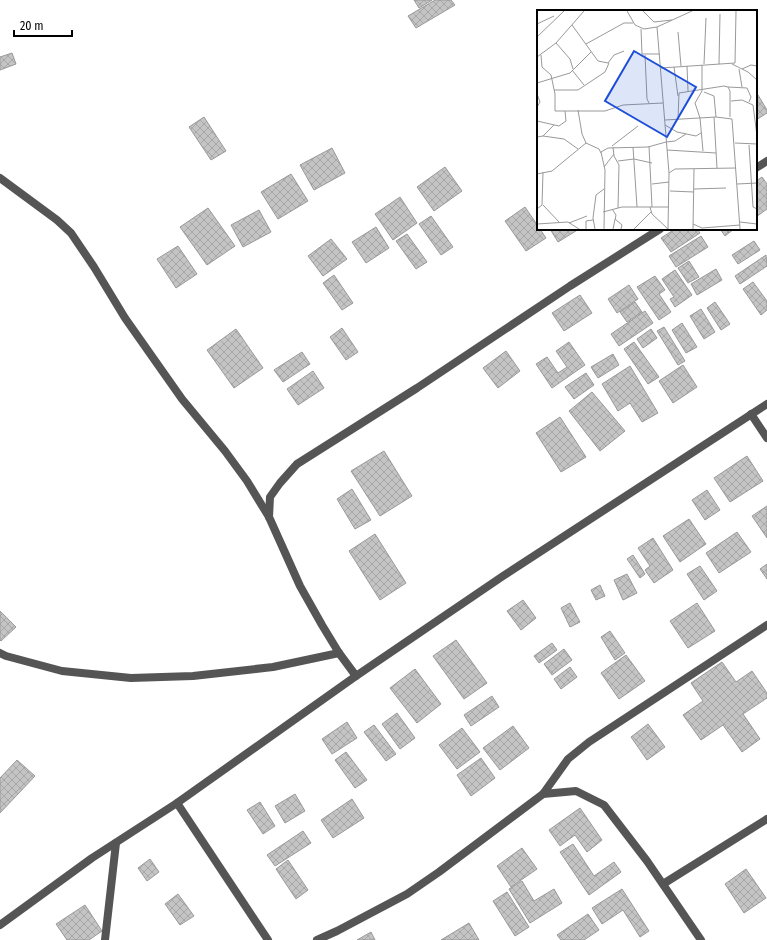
<svg xmlns="http://www.w3.org/2000/svg" width="767" height="940" viewBox="0 0 767 940" font-family="'Fira Sans Condensed',sans-serif">
<style>
.building{fill:url(#building-cross-hatch);stroke:#999}
.lines{fill:none;stroke-linecap:round;stroke-linejoin:round}
.service{stroke:#555;stroke-width:8}
.minor{stroke:#555;stroke-width:8}
.inset-road{fill:none;stroke:#999;stroke-width:1}
.view{fill:#1d4ed8;fill-opacity:0.15;stroke:#1d4ed8;stroke-width:2}
.inset-edge{fill:none;stroke:#000;stroke-width:2}
</style>
<defs>
<pattern id="building-cross-hatch" width="8" height="8" patternUnits="userSpaceOnUse"><rect width="8" height="8" fill="#c4c4c4"/><path d="M0 0l8 8M0 8l8-8" fill="none" stroke="#a7a7a7"/></pattern>
</defs>
<rect width="100%" height="100%" fill="#fff"/>
<g class="building">
<path d="M414 0H432L419 8Z"/>
<path d="M435 0H451L455 5 416 28 408 16Z"/>
<path d="M12 53 16 64 0 70V57Z"/>
<path d="M758 95 767 110V113L756 120V96Z"/>
<path d="M204 117 226 151 211 160 189 127Z"/>
<path d="M332 148 345 173 314 190 300 165Z"/>
<path d="M445 167 462 191 434 211 417 187Z"/>
<path d="M291 174 308 201 278 219 261 192Z"/>
<path d="M762 177 767 184V209L756 217V181Z"/>
<path d="M400 197 417 223 393 240 375 214Z"/>
<path d="M525 207 538 226V229H540L546 238 526 251 505 221Z"/>
<path d="M208 208 235 246 207 265 180 227Z"/>
<path d="M259 210 271 232 243 247 231 225Z"/>
<path d="M431 216 453 247 441 255 419 224Z"/>
<path d="M376 227 389 248 366 263 352 242Z"/>
<path d="M550 229H579L558 242Z"/>
<path d="M675 229H697L700 233 671 252 661 238Z"/>
<path d="M720 229H734L725 236Z"/>
<path d="M407 234 427 262 416 269 396 241Z"/>
<path d="M701 236 708 247 676 267 669 256Z"/>
<path d="M331 239 347 259 323 276 308 256Z"/>
<path d="M754 241 760 250 738 264 732 255Z"/>
<path d="M178 246 197 274 176 288 157 259Z"/>
<path d="M766 255 767 266 740 284 735 276Z"/>
<path d="M689 261 699 277 688 283 678 268Z"/>
<path d="M716 269 722 280 697 295 691 284Z"/>
<path d="M675 270 692 295 675 307 670 299 674 297 662 279Z"/>
<path d="M334 275 353 303 342 310 323 283Z"/>
<path d="M655 276 665 290 659 294 671 312 659 320 637 287Z"/>
<path d="M753 282 767 301V310L761 315 743 289Z"/>
<path d="M629 285 638 299 617 313 608 299Z"/>
<path d="M580 295 592 313 564 331 552 313Z"/>
<path d="M635 302 642 312 627 322 620 312Z"/>
<path d="M715 302 730 324 721 330 707 308Z"/>
<path d="M701 309 715 332 704 339 690 316Z"/>
<path d="M645 311 653 323 619 346 611 334Z"/>
<path d="M682 323 697 347 686 353 672 330Z"/>
<path d="M664 327 685 361 678 365 657 331Z"/>
<path d="M342 328 358 352 346 360 330 337Z"/>
<path d="M236 329 263 368 234 388 207 350Z"/>
<path d="M651 329 657 338 643 348 637 339Z"/>
<path d="M569 342 585 365 552 388 536 364 547 357 558 373 567 367 556 351Z"/>
<path d="M634 342 659 377 648 384 624 349Z"/>
<path d="M506 351 520 371 498 388 483 368Z"/>
<path d="M302 352 310 364 283 382 274 370Z"/>
<path d="M613 354 619 365 598 378 591 367Z"/>
<path d="M683 365 697 387 673 403 659 381Z"/>
<path d="M630 366 658 413 642 422 630 403 618 411 602 384Z"/>
<path d="M313 371 324 388 298 405 287 389Z"/>
<path d="M586 373 594 385 574 399 565 387Z"/>
<path d="M592 392 625 431 600 451 569 411Z"/>
<path d="M560 417 586 457 561 472 536 433Z"/>
<path d="M384 451 412 496 380 516 351 471Z"/>
<path d="M747 456 763 481 730 502 714 478Z"/>
<path d="M352 489 371 520 355 529 337 499Z"/>
<path d="M707 490 720 510 705 520 692 500Z"/>
<path d="M767 506V538L752 516Z"/>
<path d="M689 519 706 544 680 562 663 536Z"/>
<path d="M737 532 751 552 719 573 706 553Z"/>
<path d="M375 534 406 583 380 600 349 551Z"/>
<path d="M653 538 673 570 654 583 645 570 650 566 638 548Z"/>
<path d="M633 555 645 574 640 578 627 559Z"/>
<path d="M767 564V579L760 569Z"/>
<path d="M700 566 717 591 704 600 687 574Z"/>
<path d="M627 574 637 593 623 600 614 580Z"/>
<path d="M600 585 605 596 596 600 591 590Z"/>
<path d="M523 600 536 618 521 630 507 611Z"/>
<path d="M570 603 580 622 570 627 561 608Z"/>
<path d="M697 603 715 631 688 648 670 621Z"/>
<path d="M0 611 16 627 1 641 0 640Z"/>
<path d="M610 631 625 653 615 660 601 637Z"/>
<path d="M456 640 487 683 464 699 433 656Z"/>
<path d="M552 643 557 650 539 663 534 656Z"/>
<path d="M564 649 572 660 552 675 544 664Z"/>
<path d="M626 655 645 681 619 699 601 673Z"/>
<path d="M722 662 736 682 752 671 767 693V698L743 714 760 739 742 752 723 725 701 740 683 715 703 701 691 683Z"/>
<path d="M570 667 577 677 561 689 554 679Z"/>
<path d="M415 669 441 704 417 723 390 688Z"/>
<path d="M492 696 499 707 471 726 464 715Z"/>
<path d="M397 713 415 738 400 749 382 724Z"/>
<path d="M347 722 357 738 332 754 322 739Z"/>
<path d="M648 724 665 747 647 760 631 737Z"/>
<path d="M374 725 396 754 386 761 364 732Z"/>
<path d="M513 726 529 748 500 770 483 748Z"/>
<path d="M462 728 480 752 457 769 439 745Z"/>
<path d="M346 752 367 780 355 788 335 760Z"/>
<path d="M481 758 495 778 471 796 457 775Z"/>
<path d="M17 760 35 776 0 813V778Z"/>
<path d="M295 794 305 811 285 823 275 806Z"/>
<path d="M352 799 364 818 333 838 321 820Z"/>
<path d="M260 802 275 826 263 834 247 810Z"/>
<path d="M580 808 602 840 587 852 575 835 560 846 549 830Z"/>
<path d="M303 831 311 843 275 866 267 855Z"/>
<path d="M573 844 594 876 614 862 621 872 589 895 560 852Z"/>
<path d="M522 848 537 869 511 887 497 866Z"/>
<path d="M150 859 159 872 147 881 138 868Z"/>
<path d="M288 860 308 890 296 899 276 869Z"/>
<path d="M746 869 766 898 744 913 725 884Z"/>
<path d="M522 881 534 901 554 889 562 903 530 923 509 889Z"/>
<path d="M622 889 649 931 640 937 623 910 602 924 592 908Z"/>
<path d="M507 892 529 927 515 936 493 901Z"/>
<path d="M178 894 194 916 180 925 165 904Z"/>
<path d="M85 905 102 931 89 940H67L56 924Z"/>
<path d="M588 914 599 930 584 940H561L557 935Z"/>
<path d="M469 923 479 940H441Z"/>
<path d="M371 932 375 940H357Z"/>
</g>
<g class="lines">
<path class="service" d="M0 653 6 656 62 671 131 678 193 676 273 667 339 653"/>
<g class="minor">
<path d="M756 168 767 161"/>
<path d="M0 178 57 220 71 233 94 267 125 318 182 399 225 451 247 481 269 517 300 586 322 625 339 653 356 676"/>
<path d="M751 414 767 438"/>
<path d="M269 517 270 497 280 483 297 464 417 388 570 286 660 229"/>
<path d="M543 794 568 759 589 742 767 625"/>
<path d="M177 803 268 940"/>
<path d="M663 884 767 819"/>
<path d="M0 925 92 858 177 803 356 676 503 576 767 404"/>
<path d="M105 940 116 843"/>
<path d="M317 940 337 931 407 894 439 872 543 794 576 791 604 805 647 861 701 940"/>
</g>
</g>
<g transform="translate(537 10)">
<rect width="220" height="220" fill="#fff"/>
<path class="inset-road" d="M90 1 98 15 107 19 120 17 155 1M106 1 117 12 135 10M0 14 17 6M35 15 61 51 71 53 77 45 87 41M120 17 132 163 131 219M104 19 105 44H123M141 22 144 56M0 27 27 1M19 33 33 49 36 59M49 34 87 13H96M4 45 5 57 14 65 18 84V101H68L86 95 126 93M108 45 110 89 112 93M0 47 19 33 47 1M167 54 169 8M182 54 183 4M195 54 211 62 220 70M165 55V81L158 93 163 108 166 141M150 56 151 81M137 57 141 86M124 58 198 53 199 1M202 59 205 77M205 59 214 55 220 56M35 60 47 75M0 73 33 63 54 42M191 77 210 78 214 87 212 92M17 80H41L68 62 72 53M167 82 177 86 179 107M0 84 3 92 0 97M194 91 205 90 216 95 220 126M41 100 45 124 49 133 62 139 64 143M177 107 180 158M141 109 142 83 187 76 191 77 193 81V107M128 110 179 107 195 109 203 219M0 111 22 116 29 111 28 101M128 115 140 122 159 126 164 123M6 126 27 129 41 139M0 127 6 126 17 115M129 132 138 131 149 124M198 133 220 134M212 135 216 197 220 199M75 136 101 116M112 136 115 197M76 137 77 146 82 155 81 198M96 137 100 197M130 140 179 143M81 151 97 149 115 153M67 157 77 144M132 163 138 159 199 158M0 164 15 161 49 133M115 174 132 172M200 174 220 173M157 179 189 178M133 181 157 182M6 195 22 212M113 197 115 204 131 219M0 199 5 195 6 162M75 199 79 205 76 219M66 202 85 197H132M78 209 85 215 84 219M203 212 220 214M32 213 50 206M0 214 31 212 42 219M156 214 165 218 203 215M49 219V211L56 210M58 219 56 208 59 185 67 179M67 219 68 160 64 142 71 138 111 137 129 132M97 219 114 202M156 219 157 159"/>
<path class="view" d="M97 41 159 77 130 127 68 91Z"/>
<rect width="220" height="220" class="inset-edge"/>
</g>
<path d="M14 30v6h58v-6" fill="none" stroke="#000000" stroke-width="2"/>
<text x="20" y="30" font-size="12" fill="#000000" stroke="#ffffff" stroke-width="3" paint-order="stroke">20 m</text>
</svg>
